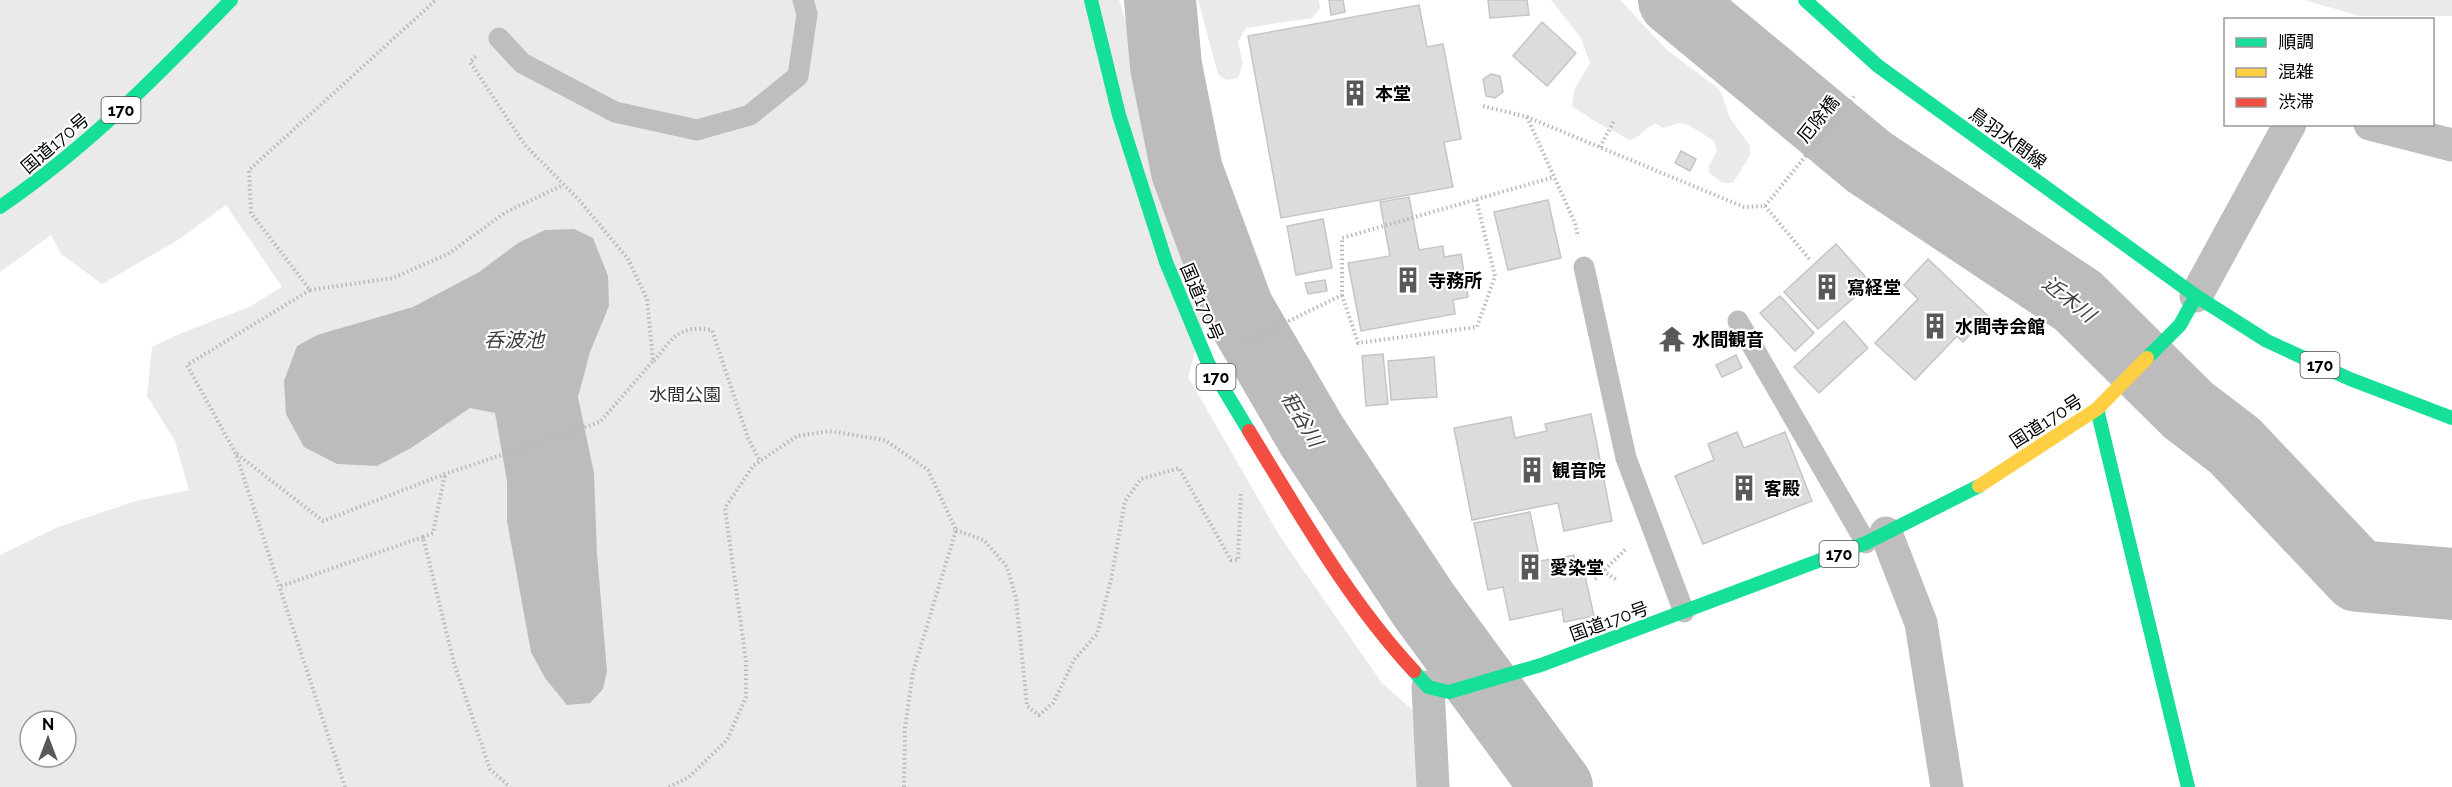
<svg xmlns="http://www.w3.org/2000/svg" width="2452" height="787" viewBox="0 0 2452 787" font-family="Raleway,'Noto Sans JP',sans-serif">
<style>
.green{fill:#eaeaea;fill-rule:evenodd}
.water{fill:#bcbcbc}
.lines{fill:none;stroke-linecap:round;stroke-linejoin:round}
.river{stroke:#bcbcbc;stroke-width:72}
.building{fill:#dcdcdc;stroke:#c5c5c5;stroke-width:1.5}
.path{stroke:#b8b8b8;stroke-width:4;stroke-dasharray:1.5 3;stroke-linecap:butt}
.lane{stroke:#bebebe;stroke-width:21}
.street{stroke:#bebebe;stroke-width:33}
.fast{stroke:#16e098;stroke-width:14}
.slow{stroke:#ffcf43;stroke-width:14}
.jam{stroke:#f24e42;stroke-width:14}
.labels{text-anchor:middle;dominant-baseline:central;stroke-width:4.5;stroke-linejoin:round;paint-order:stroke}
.shield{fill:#fff;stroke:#4c4c4c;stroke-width:1.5}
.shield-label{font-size:16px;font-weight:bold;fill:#000}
.poi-label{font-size:18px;font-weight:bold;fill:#000;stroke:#fff;text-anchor:start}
.street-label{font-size:18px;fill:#000;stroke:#fff}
.park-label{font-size:18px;fill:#2f2f2f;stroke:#fff}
.water-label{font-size:20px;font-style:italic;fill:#404040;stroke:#fff}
</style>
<rect width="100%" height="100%" fill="#fff"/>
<g class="green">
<path d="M0 0H1119L1213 288 1188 377 1281 538 1382 683 1418 715V787H0V555L58 527 136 501 189 490 175 441 147 396 152 347 182 333 251 306 282 287 226 205 178 240 102 284 61 254 51 235 0 272ZM30 721H66V757H30Z"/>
<path d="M1198 0H1319L1320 8 1312 18 1246 28 1238 42 1243 64 1238 78 1226 80 1218 74Z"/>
<path d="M1551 0H1620L1666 49 1720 90 1730 118 1750 146V155L1733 183H1723L1709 173V166L1717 151 1714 141 1687 124 1679 123 1664 128 1655 124C1644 128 1641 137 1630 140L1596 122 1572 106 1574 90 1590 63 1581 38Z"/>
<path d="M2304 0H2452V16H2360Z"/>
</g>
<path class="water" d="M574 229 593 238 608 276 609 306 590 352 578 397 594 473 597 554 607 671 603 689 590 703 567 705 545 678 531 652 507 521V481L495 413 470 408 411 448 377 466 337 464 304 447 286 414 284 381 297 346 317 335 413 307 479 272 518 243 545 230Z"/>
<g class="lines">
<g class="river">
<path d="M1160 0 1166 66 1187 171 1238 309 1312 436 1423 604 1557 787"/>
<path d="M1674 0 1869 162 2078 301 2188 410 2235 446 2358 576 2452 584"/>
</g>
</g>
<g class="building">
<path d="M1329 0H1343L1345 12 1331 15Z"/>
<path d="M1488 0H1527L1529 15 1490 18Z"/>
<path d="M1419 5 1427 47 1443 44 1461 139 1444 142 1453 187 1281 218 1248 36Z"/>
<path d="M1542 22 1576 53 1547 86 1513 56Z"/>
<path d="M1491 74 1500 76 1503 92 1495 98 1486 96 1483 79Z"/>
<path d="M1681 151 1696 159 1690 171 1675 163Z"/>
<path d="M1409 197 1419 250 1443 246 1444 257 1461 254 1468 297 1453 300 1455 314 1361 331 1348 263 1390 256 1380 202Z"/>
<path d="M1548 200 1561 258 1508 270 1494 212Z"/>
<path d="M1323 219 1332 268 1296 275 1287 226Z"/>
<path d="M1836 244 1871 283 1818 329 1784 292Z"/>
<path d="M1928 259 1988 316 1963 342 1957 336 1915 380 1875 343 1918 299 1904 285Z"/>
<path d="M1325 280 1327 291 1308 294 1305 283Z"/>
<path d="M1780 296 1814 333 1795 351 1760 313Z"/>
<path d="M1844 321 1868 348 1819 393 1794 367Z"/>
<path d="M1383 354 1388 404 1366 406 1362 356Z"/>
<path d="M1736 355 1742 368 1722 377 1716 365Z"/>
<path d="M1434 357 1437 397 1391 400 1388 361Z"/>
<path d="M1591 414 1612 521 1564 531 1558 503 1472 520 1454 428 1511 417 1515 438 1547 431 1545 424Z"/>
<path d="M1737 432 1744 448 1785 432 1812 501 1703 544 1675 476 1714 460 1708 444Z"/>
<path d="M1530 512 1540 561 1574 555 1576 568 1583 567 1594 616 1564 622 1562 609 1510 620 1503 587 1488 590 1474 523Z"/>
</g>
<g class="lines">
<g class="path">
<path d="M1483 106 1527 117 1744 207 1765 206 1856 94"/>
<path d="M1527 117 1575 223 1578 237"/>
<path d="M1600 147 1614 121"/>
<path d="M1765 206 1811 261"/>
<path d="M310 290 393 278 448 254 506 212 563 185"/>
<path d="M1342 295 1358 343 1477 327 1495 276 1476 199"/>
<path d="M1240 345 1342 295V238L1554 177"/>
<path d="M654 361C674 337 678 325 712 330L748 438 760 461"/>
<path d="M237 454 323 521 445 474 600 422 653 361 647 299 628 259 579 200 525 145 470 62 476 56"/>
<path d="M956 530 984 540 1007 567 1016 598 1027 706 1039 715 1053 703 1074 660 1097 634 1111 580 1125 501 1141 479 1179 468 1231 560H1238L1241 491"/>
<path d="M423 537 433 533 445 474"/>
<path d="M1603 571 1617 580"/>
<path d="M1595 579 1627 548"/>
<path d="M281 586 423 537 454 663 490 769 510 787"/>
<path d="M345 787 236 454 187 365 310 290 251 213 249 170 436 0"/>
<path d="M669 787 689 777 727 740 746 697V661L725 508 753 466 797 436 829 431 885 440 928 470 956 530 913 672 905 728 904 787"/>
</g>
<g class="lane">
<path d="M499 38 522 63 615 112 697 130 750 115 798 76 807 14 803 0"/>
<path d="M1584 267 1626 458 1684 612"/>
<path d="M1738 321 1866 543"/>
</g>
<g class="street">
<path d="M2370 124 2452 145"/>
<path d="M2196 296 2290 124"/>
<path d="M1886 533 1921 623 1947 787"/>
<path d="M1428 687 1433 787"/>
</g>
<g class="fast">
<path d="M1091 0 1119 115 1166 262 1208 363 1249 431"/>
<path d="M1805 0 1878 66 2196 296"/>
<path d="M0 207C87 148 158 75 231 0"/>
<path d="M2147 358 2180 325 2196 296 2267 341 2350 379 2452 418"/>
<path d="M2097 409 2188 787"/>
<path d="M1414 671 1428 687 1449 692 1541 665 1866 543 1979 486"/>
</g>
<path class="slow" d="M1979 486 2097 409 2147 358"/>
<path class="jam" d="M1249 431C1300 514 1348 600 1414 671"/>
</g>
<defs>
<g id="building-bare" transform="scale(2.07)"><path d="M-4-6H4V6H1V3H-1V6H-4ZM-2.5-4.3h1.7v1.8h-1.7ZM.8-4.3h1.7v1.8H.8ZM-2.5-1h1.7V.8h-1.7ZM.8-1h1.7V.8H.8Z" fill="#595959" stroke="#fff" stroke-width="2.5" paint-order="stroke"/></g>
<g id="temple-bare" transform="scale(2.07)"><path d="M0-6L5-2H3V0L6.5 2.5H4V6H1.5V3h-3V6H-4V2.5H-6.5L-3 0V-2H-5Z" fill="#595959" stroke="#fff" stroke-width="2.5" paint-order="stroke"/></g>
</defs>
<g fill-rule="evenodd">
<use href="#building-bare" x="1355" y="93"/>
<use href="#building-bare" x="1408" y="280"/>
<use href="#building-bare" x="1827" y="287"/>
<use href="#building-bare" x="1935" y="326"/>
<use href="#temple-bare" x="1672" y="339"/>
<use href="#building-bare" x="1532" y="470"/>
<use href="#building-bare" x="1744" y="488"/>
<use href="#building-bare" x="1530" y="567"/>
</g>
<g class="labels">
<g class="shield">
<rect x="101.5" y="97" width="39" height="26" rx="4.5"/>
<rect x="2300.5" y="352" width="39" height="26" rx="4.5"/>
<rect x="1196.5" y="364" width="39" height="26" rx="4.5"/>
<rect x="1819.5" y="541" width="39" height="26" rx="4.5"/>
</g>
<g class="shield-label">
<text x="121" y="110">170</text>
<text x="2320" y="365">170</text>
<text x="1216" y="377">170</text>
<text x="1839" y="554">170</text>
</g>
<g class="poi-label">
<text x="1375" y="93">本堂</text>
<text x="1428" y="280">寺務所</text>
<text x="1847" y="287">寫経堂</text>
<text x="1955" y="326">水間寺会館</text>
<text x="1692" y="339">水間観音</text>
<text x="1552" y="470">観音院</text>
<text x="1764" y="488">客殿</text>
<text x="1550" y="567">愛染堂</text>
</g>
<g class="street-label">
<text transform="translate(1818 119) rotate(-51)">厄除橋</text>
<text transform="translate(2008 138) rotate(36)">鳥羽水間線</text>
<text transform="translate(55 143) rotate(-40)">国道170号</text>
<text transform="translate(1202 302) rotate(67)">国道170号</text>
<text transform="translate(2046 421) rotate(-33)">国道170号</text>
<text transform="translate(1609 621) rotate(-20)">国道170号</text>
</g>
<g class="park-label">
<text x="685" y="394">水間公園</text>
</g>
<g class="water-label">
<text transform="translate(2069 299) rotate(38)">近木川</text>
<text x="514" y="340">呑波池</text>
<text transform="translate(1302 419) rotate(59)">秬谷川</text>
</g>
</g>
<rect x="2224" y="18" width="210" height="108" fill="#ffffff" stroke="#999999" stroke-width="1.5"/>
<rect x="2236" y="38" width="30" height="9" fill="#16e098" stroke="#999999" stroke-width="1.5"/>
<text x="2278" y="48" font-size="18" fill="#000000">順調</text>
<rect x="2236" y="68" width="30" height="9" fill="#ffcf43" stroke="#999999" stroke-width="1.5"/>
<text x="2278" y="78" font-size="18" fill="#000000">混雑</text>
<rect x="2236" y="98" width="30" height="9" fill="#f24e42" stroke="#999999" stroke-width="1.5"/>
<text x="2278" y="108" font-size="18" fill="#000000">渋滞</text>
<g transform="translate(48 739)"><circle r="28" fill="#ffffff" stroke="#999999" stroke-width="1.5"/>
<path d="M0-4.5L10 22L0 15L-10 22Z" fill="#595959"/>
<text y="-9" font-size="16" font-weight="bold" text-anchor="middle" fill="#000000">N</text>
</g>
</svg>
